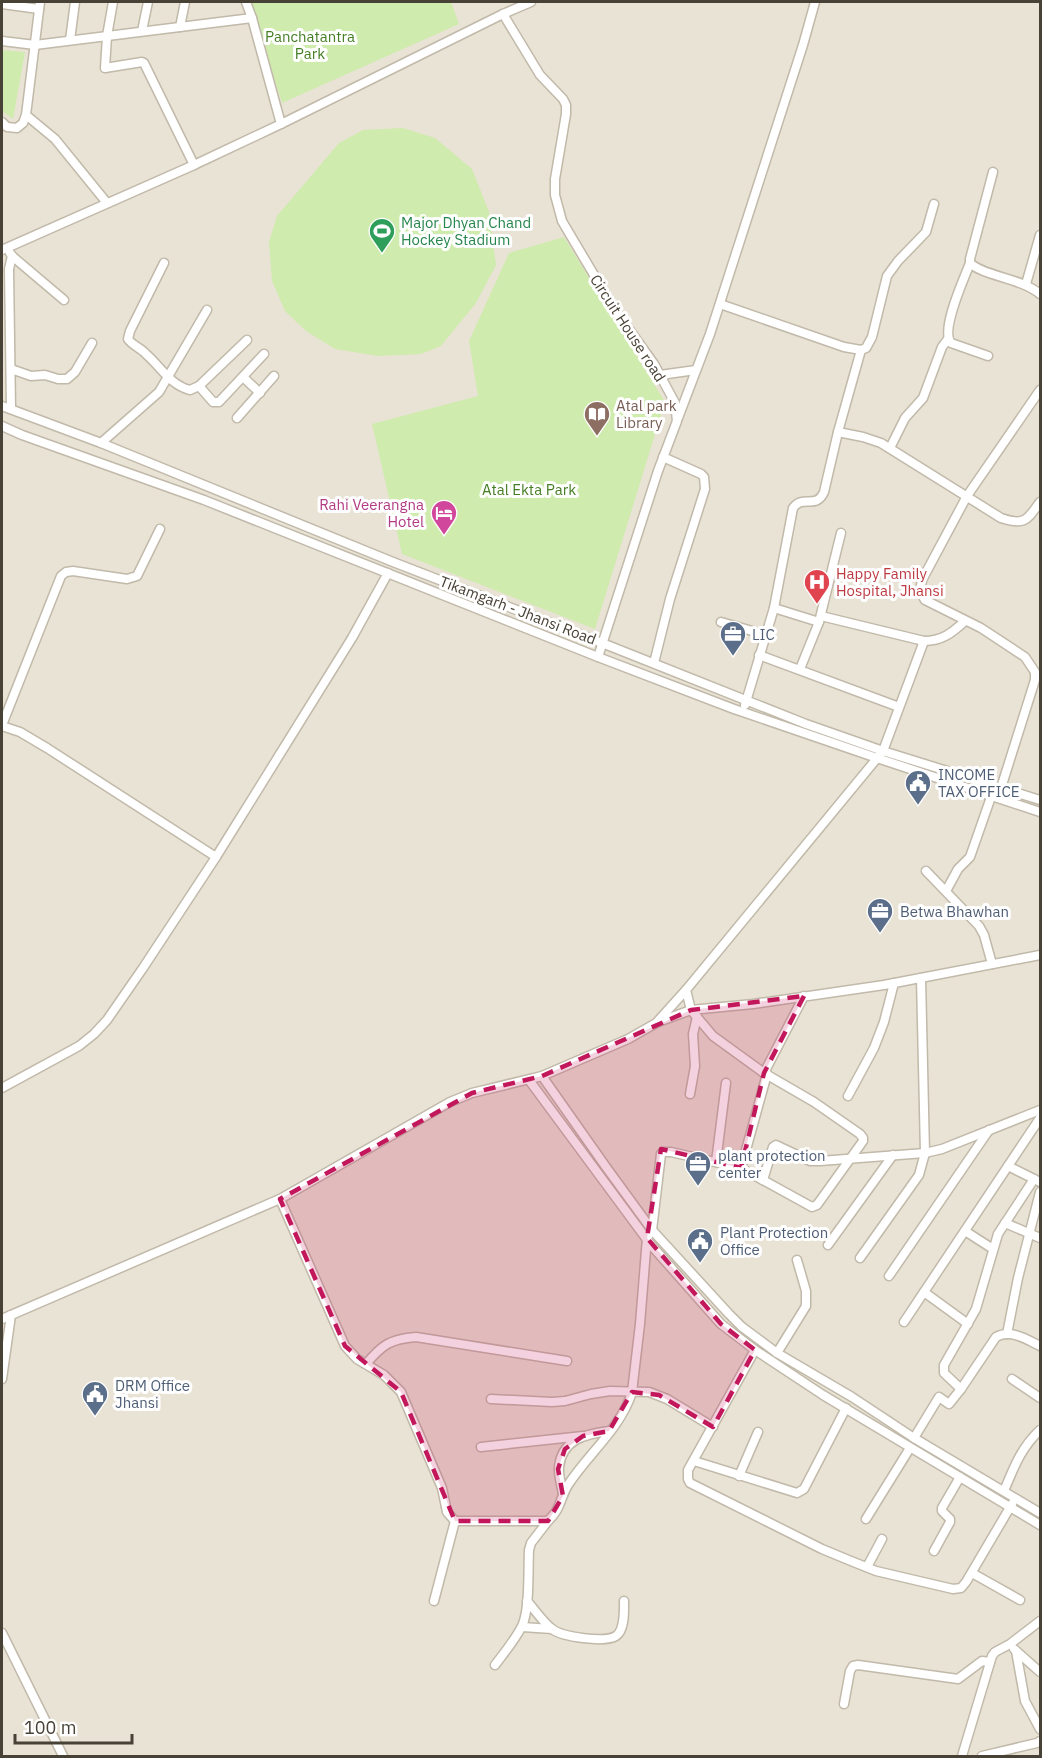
<svg xmlns="http://www.w3.org/2000/svg" width="1042" height="1758" viewBox="0 0 1042 1758" font-family="'IBM Plex Sans',sans-serif">
<style>
.residential{fill:#e9e3d5}
.green{fill:#cfebad}
.lines{fill:none;stroke-linecap:round;stroke-linejoin:round}
.minor-casing{stroke:#c1b9a9;stroke-width:11}
.minor{stroke:#fff;stroke-width:8}
.marked{fill:#c2185b;fill-opacity:0.2;stroke:#c2185b;stroke-width:4.5;stroke-dasharray:12 8;stroke-linejoin:round}
.labels{text-anchor:middle;dominant-baseline:central;stroke-width:6;stroke-linejoin:round;paint-order:stroke}
.park-label{font-size:15px;fill:#467e24;stroke:#fff}
.leisure-label{font-size:15px;fill:#27864d;stroke:#fff;text-anchor:start}
.street-label{font-size:15px;fill:#484135;stroke:#fff}
.education-label{font-size:15px;fill:#785e54;stroke:#fff;text-anchor:start}
.hotel-label{font-size:15px;fill:#b23c85;stroke:#fff;text-anchor:end}
.health-label{font-size:15px;fill:#be3a42;stroke:#fff;text-anchor:start}
.service-label{font-size:15px;fill:#4e5e75;stroke:#fff;text-anchor:start}
</style>
<rect width="100%" height="100%" fill="#f5f1e7"/>
<rect class="residential" x="2" y="2" width="1038" height="1754"/>
<g class="green">
<path d="M250 2H451L459 24 282 103Z"/>
<path d="M2 50 25 52 13 119 2 111Z"/>
<path d="M403 128 435 138 472 169 489 212 496 265 476 303 441 346 421 354 378 356 335 349 306 331 285 311 272 281 269 242 277 216 339 143 363 130Z"/>
<path d="M564 237 665 402 595 629 402 554 372 424 478 396 469 341 509 253Z"/>
</g>
<g class="lines">
<g class="minor-casing">
<g id="minor">
<path d="M113 2 107 36 105 68 142 62 144 63 194 165"/>
<path d="M246 2 252 18"/>
<path d="M2 4 39 9"/>
<path d="M503 14 540 75 563 99 566 105V114L555 179V195L562 221 613 307 654 364 675 403 677 421 658 471 598 657"/>
<path d="M180 27 185 2"/>
<path d="M142 31 148 2"/>
<path d="M70 40 75 2"/>
<path d="M2 41 35 45 252 18 281 124"/>
<path d="M26 115 55 139 107 203"/>
<path d="M2 122 7 127 17 128 23 123 26 115 40 2"/>
<path d="M993 172 970 259V263C983 276 1021 278 1040 294"/>
<path d="M2 250 194 165 281 124 503 14 531 2"/>
<path d="M10 253 12 256 64 300"/>
<path d="M164 263 130 331 128 339C133 346 141 348 146 354 160 366 170 385 190 390L199 386 247 340"/>
<path d="M970 263C964 279 940 330 951 343L988 356"/>
<path d="M1026 284 1040 235"/>
<path d="M720 304 844 347 861 350 866 348 872 337 887 276 898 261 926 232 934 204"/>
<path d="M11 369 31 376 45 375 58 379H67L75 372 92 343"/>
<path d="M660 375 696 370"/>
<path d="M243 377 260 393"/>
<path d="M199 386 213 402H219L264 354"/>
<path d="M2 406 101 443 393 562 602 643 806 724 883 751 1040 800"/>
<path d="M11 409 9 269 12 256"/>
<path d="M237 418 274 376"/>
<path d="M678 418 710 334 803 45 815 2"/>
<path d="M2 426 22 435 204 500 598 657 734 709 877 758 1040 812"/>
<path d="M838 432 863 437 881 443 1001 518C1025 526 1027 520 1040 502"/>
<path d="M101 443 159 392 207 310"/>
<path d="M890 448 905 418 923 398 942 347 948 339"/>
<path d="M774 608 819 622 841 533"/>
<path d="M821 616 924 641C942 641 952 633 965 621"/>
<path d="M721 622 766 635"/>
<path d="M759 655 899 707"/>
<path d="M654 663 670 599 705 489 704 477 701 474 663 457"/>
<path d="M800 669 819 622"/>
<path d="M745 705 774 608 793 508C803 494 816 510 824 492L838 432 861 350"/>
<path d="M2 725 61 576 66 572 73 571 127 579 137 576 160 529"/>
<path d="M2 726 20 732 47 748 216 857"/>
<path d="M1001 788 1035 680V672L1025 657 981 628 925 600 920 591 922 580 967 496 1040 390"/>
<path d="M926 871 979 926 984 935 992 964"/>
<path d="M946 891 958 869 970 857 991 797"/>
<path d="M658 1021 686 990"/>
<path d="M764 1073 713 1036 691 1010 686 990 883 751 924 641"/>
<path d="M542 1076 606 1167 652 1230 729 1314 742 1327 777 1353 852 1397 914 1438 1040 1513"/>
<path d="M529 1080 651 1245 721 1324 755 1350 823 1395 1040 1525"/>
<path d="M2 1088 79 1046 94 1034 107 1020 143 968 216 857 352 638 388 573"/>
<path d="M690 1094 695 1066 693 1034 697 1017"/>
<path d="M848 1096 874 1048 884 1022 894 983"/>
<path d="M716 1162 726 1083"/>
<path d="M1008 1166 1040 1182"/>
<path d="M741 1168 767 1074"/>
<path d="M763 1180 773 1147 776 1145 810 1161H820L925 1153 942 1149 1040 1110"/>
<path d="M280 1199 345 1346 357 1359 384 1375 401 1392 442 1488 447 1512 455 1521H548C561 1509 560 1498 568 1485 588 1454 621 1428 632 1392L640 1324 647 1238 652 1230 661 1154 663 1152H671L741 1168 812 1207 817 1205 863 1141V1138L860 1134 814 1102 764 1073 804 996"/>
<path d="M1005 1223 1040 1238"/>
<path d="M965 1231 993 1249"/>
<path d="M828 1245 893 1155"/>
<path d="M860 1258 919 1175 925 1153 921 978"/>
<path d="M889 1276 989 1130"/>
<path d="M924 1292 968 1324"/>
<path d="M2 1319 280 1199 450 1102 472 1093 542 1076 628 1039 658 1022 691 1010 753 1004 884 985 1040 955"/>
<path d="M904 1322 1040 1118"/>
<path d="M1007 1334 1018 1278 1040 1192"/>
<path d="M755 1350 688 1470V1479L690 1483 822 1549 851 1561 876 1571 953 1589 961 1588 966 1582 1012 1504"/>
<path d="M777 1353 806 1306V1291L797 1260"/>
<path d="M366 1364C382 1345 390 1339 416 1337L567 1361"/>
<path d="M2 1379 11 1315"/>
<path d="M1012 1379 1040 1398"/>
<path d="M961 1389 944 1373V1365L976 1309 998 1234 1034 1179"/>
<path d="M491 1399 552 1402 565 1401 591 1394 610 1391 649 1392 667 1399 713 1427"/>
<path d="M914 1438 939 1397 949 1404 961 1389 996 1337C1011 1329 1026 1339 1040 1346"/>
<path d="M481 1447 583 1436"/>
<path d="M694 1461 797 1493 804 1489 846 1408"/>
<path d="M739 1476 758 1432"/>
<path d="M1004 1491C1014 1467 1021 1448 1040 1430"/>
<path d="M563 1495C562 1486 558 1475 559 1467 562 1439 586 1434 609 1431"/>
<path d="M866 1519 910 1448"/>
<path d="M934 1551 950 1522V1519L942 1511V1508L960 1477"/>
<path d="M867 1567 882 1539"/>
<path d="M972 1573 1020 1600"/>
<path d="M434 1601 455 1521"/>
<path d="M527 1601C535 1610 543 1622 552 1629 562 1637 605 1643 616 1636 625 1630 624 1611 624 1601"/>
<path d="M522 1627 552 1629"/>
<path d="M2 1633 63 1756"/>
<path d="M1014 1649 1040 1672"/>
<path d="M1016 1651 1025 1701 1040 1729"/>
<path d="M495 1665C504 1653 515 1640 522 1626 530 1610 528 1569 529 1550L531 1543 548 1521"/>
<path d="M844 1704 850 1671 853 1666 858 1665 958 1679 982 1661 990 1662"/>
<path d="M962 1756 992 1656 995 1652 1010 1644 1040 1621"/>
<path d="M982 1756 1037 1743 1040 1741"/>
</g>
</g>
<use href="#minor" class="minor"/>
</g>
<path class="marked" d="M804 996 764 1073 741 1168 661 1149 647 1238 721 1324 755 1350 713 1427 659 1395 632 1392 609 1431 583 1436 565 1449 558 1469 563 1496 548 1521H455L401 1392 345 1346 280 1199 472 1093 542 1076 691 1010Z"/>
<defs>
<g id="stadium-pin" transform="scale(1.35)"><path d="M0 17L-7.5 6A9.5 9.5 0 1 1 7.5 6Z" fill="#2e9e5b" stroke="#fff"/><path d="M0-5a6.5 5 0 1 0 0 10a6.5 5 0 1 0 0-10ZM-3.5-1.8h7v3.6h-7Z" fill="#fff"/></g>
<g id="library-pin" transform="scale(1.35)"><path d="M0 17L-7.5 6A9.5 9.5 0 1 1 7.5 6Z" fill="#8d6e63" stroke="#fff"/><path d="M-6-4Q-3-5.5-.7-3.5V5Q-3 3-6 4ZM6-4Q3-5.5 .7-3.5V5Q3 3 6 4Z" fill="#fff"/></g>
<g id="hotel-pin" transform="scale(1.35)"><path d="M0 17L-7.5 6A9.5 9.5 0 1 1 7.5 6Z" fill="#d1479c" stroke="#fff"/><path d="M-6-4.5h1.5V1H6V5H4.5V3h-9V5H-6ZM-4 0a1.8 1.8 0 1 1 3.6 0ZM.5 0V-2.5h3Q6-2.5 6 0Z" fill="#fff"/></g>
<g id="hospital-pin" transform="scale(1.35)"><path d="M0 17L-7.5 6A9.5 9.5 0 1 1 7.5 6Z" fill="#e0444e" stroke="#fff"/><path d="M-5-5h3v3.5h4V-5h3V5h-3V1.5h-4V5h-3Z" fill="#fff"/></g>
<g id="office-pin" transform="scale(1.35)"><path d="M0 17L-7.5 6A9.5 9.5 0 1 1 7.5 6Z" fill="#5c6f8a" stroke="#fff"/><path d="M-6-3h4V-5.5h4V-3h4V5H-6ZM-1-4.5V-3h2v-1.5ZM-6 0V1H6V0Z" fill="#fff"/></g>
<g id="civic-pin" transform="scale(1.35)"><path d="M0 17L-7.5 6A9.5 9.5 0 1 1 7.5 6Z" fill="#5c6f8a" stroke="#fff"/><path d="M-.6-6.5H3V-4.5H.6V-3L4-1V1h2V6H-6V1h2V-1L-.6-3ZM-1.2 2.5V6h2.4V2.5Z" fill="#fff"/></g>
</defs>
<g fill-rule="evenodd">
<use href="#stadium-pin" x="382" y="231"/>
<use href="#library-pin" x="597" y="414"/>
<use href="#hotel-pin" x="444" y="513"/>
<use href="#hospital-pin" x="817" y="582"/>
<use href="#office-pin" x="733" y="634"/>
<use href="#civic-pin" x="918" y="783"/>
<use href="#office-pin" x="880" y="911"/>
<use href="#office-pin" x="698" y="1164"/>
<use href="#civic-pin" x="700" y="1241"/>
<use href="#civic-pin" x="95" y="1394"/>
</g>
<g class="labels">
<g class="park-label">
<text x="310" y="36">Panchatantra<tspan x="310" dy="17">Park</tspan></text>
<text x="529" y="489">Atal Ekta Park</text>
</g>
<g class="leisure-label">
<text x="401" y="222">Major Dhyan Chand<tspan x="401" dy="17">Hockey Stadium</tspan></text>
</g>
<g class="street-label">
<text transform="translate(628 328) rotate(57)">Circuit House road</text>
<text transform="translate(518 610) rotate(21)">Tikamgarh - Jhansi Road</text>
</g>
<g class="education-label">
<text x="616" y="405">Atal park<tspan x="616" dy="17">Library</tspan></text>
</g>
<g class="hotel-label">
<text x="424" y="504">Rahi Veerangna<tspan x="424" dy="17">Hotel</tspan></text>
</g>
<g class="health-label">
<text x="836" y="573">Happy Family<tspan x="836" dy="17">Hospital, Jhansi</tspan></text>
</g>
<g class="service-label">
<text x="752" y="634">LIC</text>
<text x="938" y="774">INCOME<tspan x="938" dy="17">TAX OFFICE</tspan></text>
<text x="900" y="911">Betwa Bhawhan</text>
<text x="718" y="1155">plant protection<tspan x="718" dy="17">center</tspan></text>
<text x="720" y="1232">Plant Protection<tspan x="720" dy="17">Office</tspan></text>
<text x="115" y="1385">DRM Office<tspan x="115" dy="17">Jhansi</tspan></text>
</g>
</g>
<rect width="1042" height="1758" fill="none" stroke="#484135" stroke-width="6"/>
<path d="M15 1734v9h117v-9" fill="none" stroke="#484135" stroke-width="3"/>
<text x="24" y="1734" font-size="18" fill="#484135" stroke="#ffffff" stroke-width="4.5" paint-order="stroke">100 m</text>
</svg>
